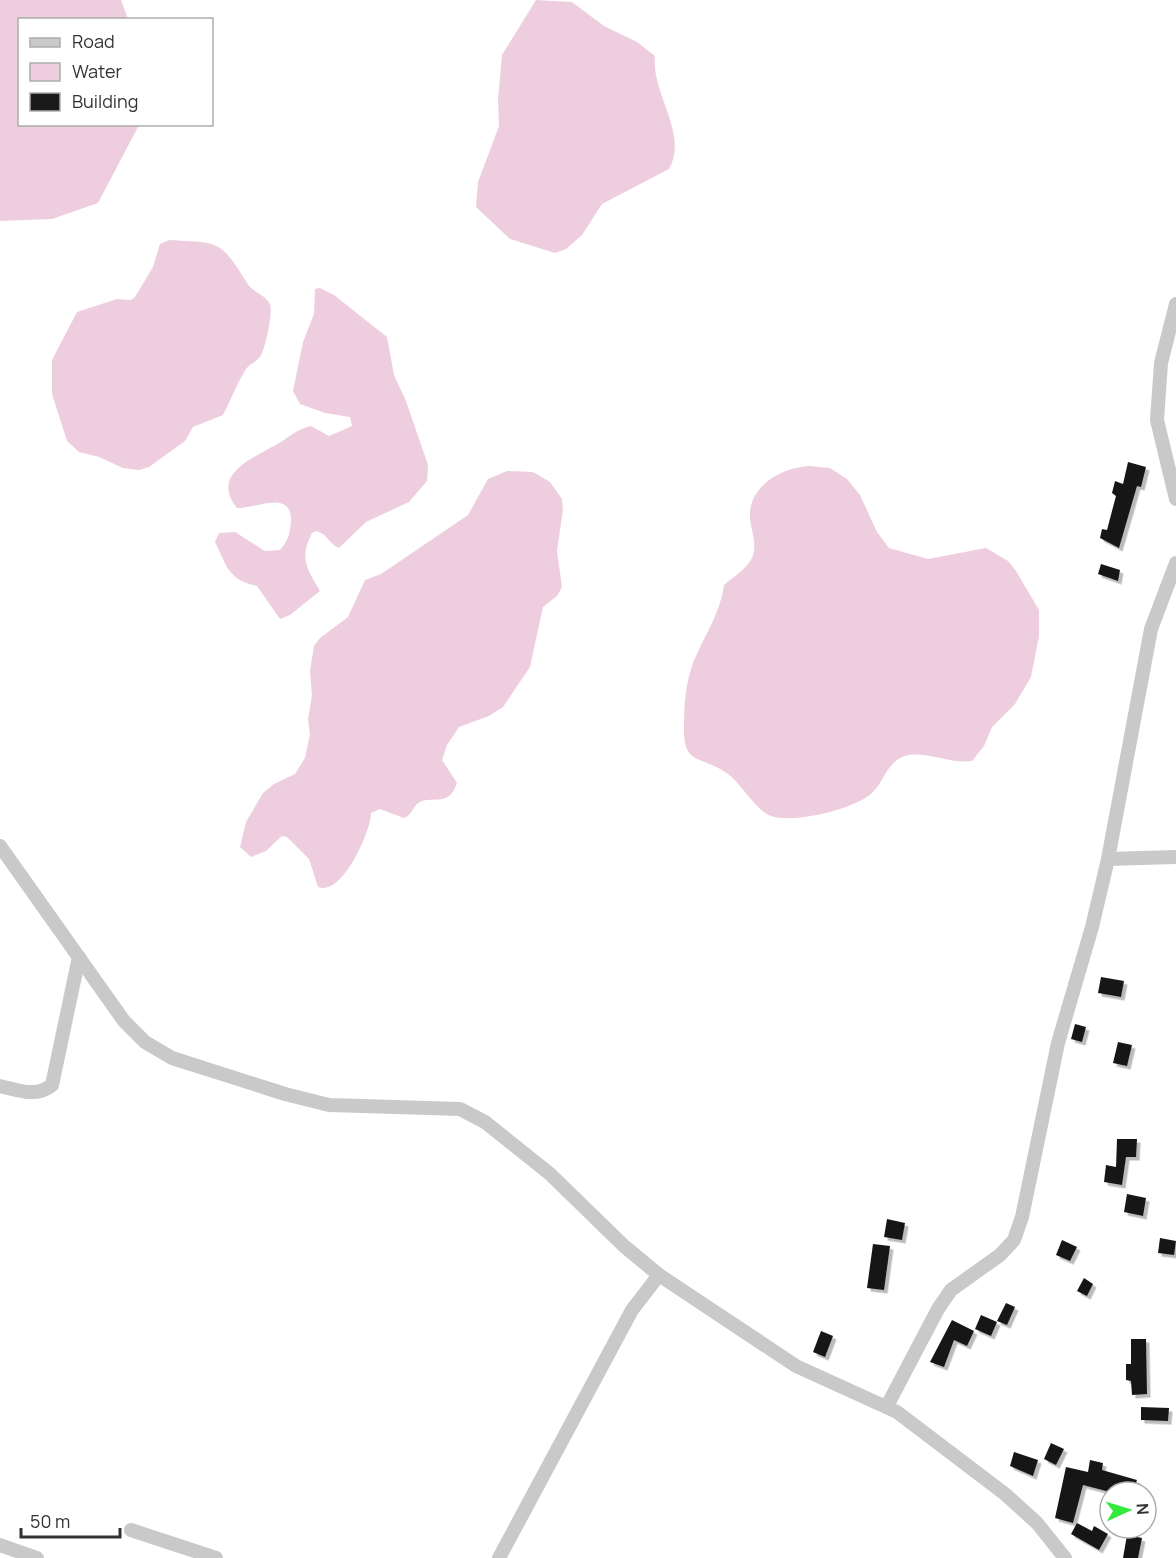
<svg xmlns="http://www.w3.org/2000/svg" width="1176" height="1558" font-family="Manrope,sans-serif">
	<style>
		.water { fill: #eecede }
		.building { fill: #191919; filter: url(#shadow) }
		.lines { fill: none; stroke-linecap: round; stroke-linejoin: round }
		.minor { stroke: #c9c9c9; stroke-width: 14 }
	</style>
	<defs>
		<filter id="shadow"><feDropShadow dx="3.5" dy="3.5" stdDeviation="0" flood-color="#0004"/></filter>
	</defs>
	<rect width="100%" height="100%" fill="#fff"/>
	<g class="water">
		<polygon points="0,0 121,0 128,19 20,20 20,124 139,125 98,203 52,219 0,221"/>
		<path d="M536 0 572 2 604 26 637 42 655 56C651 93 689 134 669 169L602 204 582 235 566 249 555 253 510 239 476 207 478 182 499 126 498 100 502 55Z"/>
		<path d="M169 240C219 243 220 239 247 283 252 292 265 294 270 304 273 311 266 345 262 353 259 361 251 363 246 369 237 383 231 400 223 415L193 427 185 441 149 467 139 470 123 468 99 457 79 452 67 441 52 394V360L77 312 117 299 131 300 135 297 153 267 160 244Z"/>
		<path d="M320 288 334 295 387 337 394 375 406 401 428 465 427 481 409 502 366 522 339 548C329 544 328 534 316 531L312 533C299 558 307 569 320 591L290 615 280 619 257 586C228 580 227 566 215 542L219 533 235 532 265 551 280 550C288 541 291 532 291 519 290 489 256 509 237 508 209 473 256 457 279 443 291 436 297 429 311 426L329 436 352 426 350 417 325 413 300 404 293 391 303 342 314 314 315 289Z"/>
		<path d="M810 466 830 468 847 479 860 495 877 532 889 548 928 559 986 548 1008 561 1016 571 1039 610V636L1031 677 1015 704 992 727 984 746 972 761C951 764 929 752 909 755 887 759 885 781 872 793 855 809 793 824 771 816 755 810 740 781 725 772 701 756 683 765 684 728 684 709 685 688 691 669 701 640 720 616 724 585 733 577 749 568 753 555 757 543 751 531 750 518 748 485 783 467 810 466Z"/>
		<path d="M507 471 533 472 550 482 562 499 563 510 557 551 562 587 557 596 543 607 530 667 503 707 489 716 459 727 447 745 442 760 457 783C448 810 431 793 417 804 412 809 412 815 404 818L380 809 371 813C371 831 342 897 318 887L309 859 287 837 282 836 266 851 251 857 240 847 246 822 263 793 274 784 295 774 305 758 310 734 308 719 312 695 310 671 314 646 320 638 348 617 365 580 381 574 468 515 488 479Z"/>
	</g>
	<g class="building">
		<polygon points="1128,462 1146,467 1141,487 1137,486 1119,548 1100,538 1102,529 1107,530 1112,511 1116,496 1112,493 1115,481 1123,484"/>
		<polygon points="1101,564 1120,570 1118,581 1098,574"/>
		<polygon points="1101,977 1124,981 1121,997 1098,993"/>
		<polygon points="1075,1024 1086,1027 1082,1042 1071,1039"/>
		<polygon points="1118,1042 1132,1045 1127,1066 1113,1063"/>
		<polygon points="1117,1139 1137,1139 1136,1157 1126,1157 1122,1185 1104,1182 1106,1165 1116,1167"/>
		<polygon points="1127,1194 1146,1198 1143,1216 1124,1212"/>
		<polygon points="887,1219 905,1223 902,1240 884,1237"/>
		<polygon points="1160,1238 1176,1241 1174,1255 1158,1253"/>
		<polygon points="1062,1240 1077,1247 1070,1261 1056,1255"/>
		<polygon points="873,1244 890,1246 884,1290 867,1288"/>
		<polygon points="1084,1278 1093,1284 1087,1296 1077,1291"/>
		<polygon points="1006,1303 1015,1307 1007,1325 997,1321"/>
		<polygon points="981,1315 997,1322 991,1336 975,1329"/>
		<polygon points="952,1320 974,1331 967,1346 954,1340 944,1367 930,1362"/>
		<polygon points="821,1331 833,1336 825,1357 813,1352"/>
		<polygon points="1131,1339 1146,1339 1147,1394 1132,1395 1131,1381 1126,1380 1126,1364 1131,1364"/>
		<polygon points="1141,1407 1169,1408 1168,1421 1141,1420"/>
		<polygon points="1051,1443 1064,1449 1056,1465 1044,1459"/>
		<polygon points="1014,1452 1038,1460 1033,1476 1010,1466"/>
		<polygon points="1090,1460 1103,1463 1102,1470 1137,1480 1133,1492 1110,1492 1083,1485 1073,1523 1055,1518 1066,1467 1088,1472"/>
		<polygon points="1077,1523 1092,1531 1094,1526 1108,1534 1099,1550 1071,1534"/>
		<polygon points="1127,1535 1142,1538 1138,1558 1123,1558"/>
	</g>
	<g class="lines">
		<g class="minor">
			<polyline points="1176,304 1161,363 1157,420 1176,499"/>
			<polyline points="0,846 124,1021 145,1042 172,1058 285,1094 329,1105 460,1109 485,1122 550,1174 624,1246 659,1275 796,1366 897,1412 1005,1494 1037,1523 1065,1558"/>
			<polyline points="1108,859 1176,857"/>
			<path d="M0 1086C18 1090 36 1098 52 1085L79 957"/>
			<polyline points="887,1406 938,1309 951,1290 1000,1255 1014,1240 1022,1217 1058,1043 1092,927 1108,859 1151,629 1176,563"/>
			<polyline points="131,1530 216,1558"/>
			<polyline points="0,1545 37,1558"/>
			<polyline points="499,1558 632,1310 659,1275"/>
		</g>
	</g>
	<rect x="18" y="18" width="195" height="108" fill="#ffffff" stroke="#adadad" stroke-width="1.5"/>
	<rect x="30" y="38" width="30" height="9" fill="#c9c9c9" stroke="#adadad" stroke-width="1.5"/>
	<text x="72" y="48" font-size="18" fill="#323232">Road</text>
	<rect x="30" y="63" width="30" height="18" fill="#eecede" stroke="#adadad" stroke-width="1.5"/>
	<text x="72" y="78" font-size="18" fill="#323232">Water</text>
	<rect x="30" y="93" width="30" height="18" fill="#191919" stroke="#adadad" stroke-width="1.5"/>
	<text x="72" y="108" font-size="18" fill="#323232">Building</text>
	<g transform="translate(1128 1510) rotate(86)"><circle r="28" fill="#ffffff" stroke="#adadad" stroke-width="1.5"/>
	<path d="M0-4.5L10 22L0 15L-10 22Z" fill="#35e93c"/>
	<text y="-9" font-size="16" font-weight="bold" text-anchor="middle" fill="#323232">N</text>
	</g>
	<path d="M21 1528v9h99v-9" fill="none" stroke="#323232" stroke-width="3"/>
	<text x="30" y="1528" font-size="18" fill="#323232" stroke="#ffffff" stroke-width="4.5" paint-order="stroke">50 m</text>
</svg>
